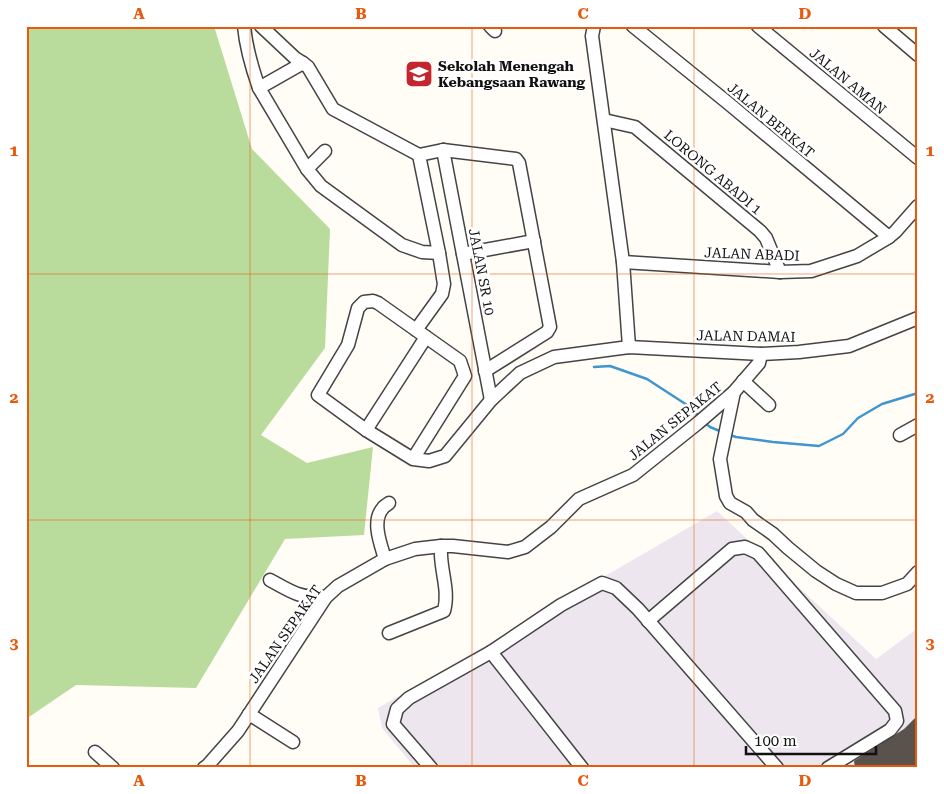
<svg xmlns="http://www.w3.org/2000/svg" width="944" height="794" font-family="'Roboto Serif',serif">
	<style>
		.industrial { fill: #eee6ef }
		.forest { fill: #b9dc9c }
		.lines { fill: none; stroke-linecap: round; stroke-linejoin: round }
		.stream { stroke: #3f96cf; stroke-width: 2.5 }
		.building { fill: #5a524d }
		.minor-casing { stroke: #444; stroke-width: 15 }
		.minor { stroke: #fff; stroke-width: 12 }
		.grid { fill: none; stroke: #e8590c; stroke-width: 1; stroke-opacity: 0.55 }
		.labels { text-anchor: middle; dominant-baseline: central; stroke-width: 5; stroke-linejoin: round; paint-order: stroke }
		.poi-label { font-size: 14px; font-weight: bold; fill: #111; stroke: #fff; text-anchor: start }
		.street-label { font-size: 14px; fill: #111; stroke: #fff }
		.neatline { fill: none; stroke: #e8590c; stroke-width: 2 }
		.grid-label { font-size: 16px; text-anchor: middle; font-weight: bold; fill: #e8590c }
	</style>
	<rect width="100%" height="100%" fill="#fffdf5"/>
	<polygon class="industrial" points="717,511 876,659 918,628 918,768 415,768 382,728 378,708"/>
	<polygon class="forest" points="26,26 214,26 252,149 330,229 325,348 261,435 307,463 373,447 364,535 285,539 196,688 76,685 26,719"/>
	<g class="lines">
		<g class="stream">
			<polyline points="594,367 610,366 647,379 687,405 700,417"/>
			<polyline points="705,423 710,427 722,432"/>
			<polyline points="730,435 736,437 773,442 819,446 843,434 858,418 882,404 918,393"/>
		</g>
	</g>
	<polygon class="building" points="918,715 918,768 855,768 854,761 904,729"/>
	<g class="lines">
		<defs>
			<g id="minor">
				<path d="M244 26C246 48 252 68 259 88"/>
				<polyline points="261,26 295,58 303,63"/>
				<polyline points="490,26 495,31"/>
				<polyline points="594,26 592,36 623,262 629,347"/>
				<polyline points="633,26 728,103 889,237"/>
				<polyline points="758,26 918,158"/>
				<polyline points="884,26 918,55"/>
				<polyline points="604,120 635,127 760,231 766,238 780,272"/>
				<polyline points="443,150 491,400"/>
				<polyline points="419,155 333,109 308,67 303,63 259,88 307,169 321,186 402,245 422,252 439,253"/>
				<polyline points="307,169 325,151"/>
				<polyline points="463,254 534,241"/>
				<polyline points="623,262 780,272 811,271 857,256 889,237 895,232 918,206"/>
				<polyline points="416,330 442,294 444,284 439,253 419,155 443,150 516,159 519,163 550,327 547,332 485,371"/>
				<polyline points="743,381 769,405"/>
				<polyline points="734,392 720,459 726,496 730,503 746,512 753,520 773,534 788,548 816,571 836,584 856,593 882,593 907,584 918,572"/>
				<polyline points="366,430 426,337"/>
				<polyline points="900,435 918,425"/>
				<polyline points="413,459 465,376 460,361 378,303 373,301 364,302 358,308 348,345 318,395 366,430 413,459 429,461 445,456 491,400 520,373 554,357 629,347 761,354 799,352 849,346 918,318"/>
				<path d="M385 559C381 545 371 521 383 508 384 506 387 505 389 503"/>
				<path d="M270 580C293 593 300 598 326 597"/>
				<polyline points="648,621 732,549 745,547 758,553 895,711 897,721 890,730 828,768"/>
				<path d="M389 633 444 611C450 589 439 568 441 546"/>
				<polyline points="491,652 582,768"/>
				<polyline points="249,714 293,742"/>
				<polyline points="95,752 113,768"/>
				<polyline points="204,768 208,765 238,731 326,597 338,586 385,559 415,549 441,546 453,546 508,552 525,547 551,527 579,499 633,475 698,423 734,392 759,363 761,354"/>
				<polyline points="431,768 393,724 397,709 409,698 491,652 561,605 602,583 616,588 638,609 777,768"/>
			</g>
		</defs>
		<use href="#minor" class="minor-casing"/>
		<use href="#minor" class="minor"/>
	</g>
	<path class="grid" d="M250 26V768M472 26V768M694 26V768M26 274H918M26 520H918"/>
	<defs>
		<symbol id="school-square" viewBox="-11 -11 22 22"><rect x="-9" y="-9" width="18" height="18" rx="4" fill="#c4262e" stroke="#fff"/><path d="M0-5L7-2L0 1L-7-2ZM-4 1L0 2.5L4 1V4Q0 6-4 4Z" fill="#fff"/></symbol>
	</defs>
	<g fill-rule="evenodd">
		<use href="#school-square" x="403" y="58" width="32" height="32"/>
	</g>
	<g class="labels">
		<g class="poi-label">
			<text x="438" y="66">Sekolah Menengah<tspan x="438" dy="16">Kebangsaan Rawang</tspan></text>
		</g>
		<g class="street-label">
			<text transform="translate(848 81) rotate(40)">JALAN AMAN</text>
			<text transform="translate(771 120) rotate(40)">JALAN BERKAT</text>
			<text transform="translate(713 172) rotate(40)">LORONG ABADI 1</text>
			<text transform="translate(752 254) rotate(2)">JALAN ABADI</text>
			<text transform="translate(482 272) rotate(79)">JALAN SR 10</text>
			<text transform="translate(746 336) rotate(1)">JALAN DAMAI</text>
			<text transform="translate(675 421) rotate(-39)">JALAN SEPAKAT</text>
			<text transform="translate(285 634) rotate(-55)">JALAN SEPAKAT</text>
		</g>
	</g>
	<rect width="944" height="794" fill="none" stroke="#ffffff" stroke-width="55"/>
	<path d="M746 746v8h130v-8" fill="none" stroke="#111111" stroke-width="2.5"/>
	<text x="754" y="746" font-size="15" fill="#111111" stroke="#ffffff" stroke-width="4" paint-order="stroke">100 m</text>
	<rect x="28" y="28" width="888" height="738" class="neatline"/>
	<g class="grid-label">
		<text x="139" y="19">A</text>
		<text x="361" y="19">B</text>
		<text x="583" y="19">C</text>
		<text x="805" y="19">D</text>
		<text x="14" y="156">1</text>
		<text x="930" y="156">1</text>
		<text x="14" y="403">2</text>
		<text x="930" y="403">2</text>
		<text x="14" y="649">3</text>
		<text x="930" y="649">3</text>
		<text x="139" y="786">A</text>
		<text x="361" y="786">B</text>
		<text x="583" y="786">C</text>
		<text x="805" y="786">D</text>
	</g>
</svg>
